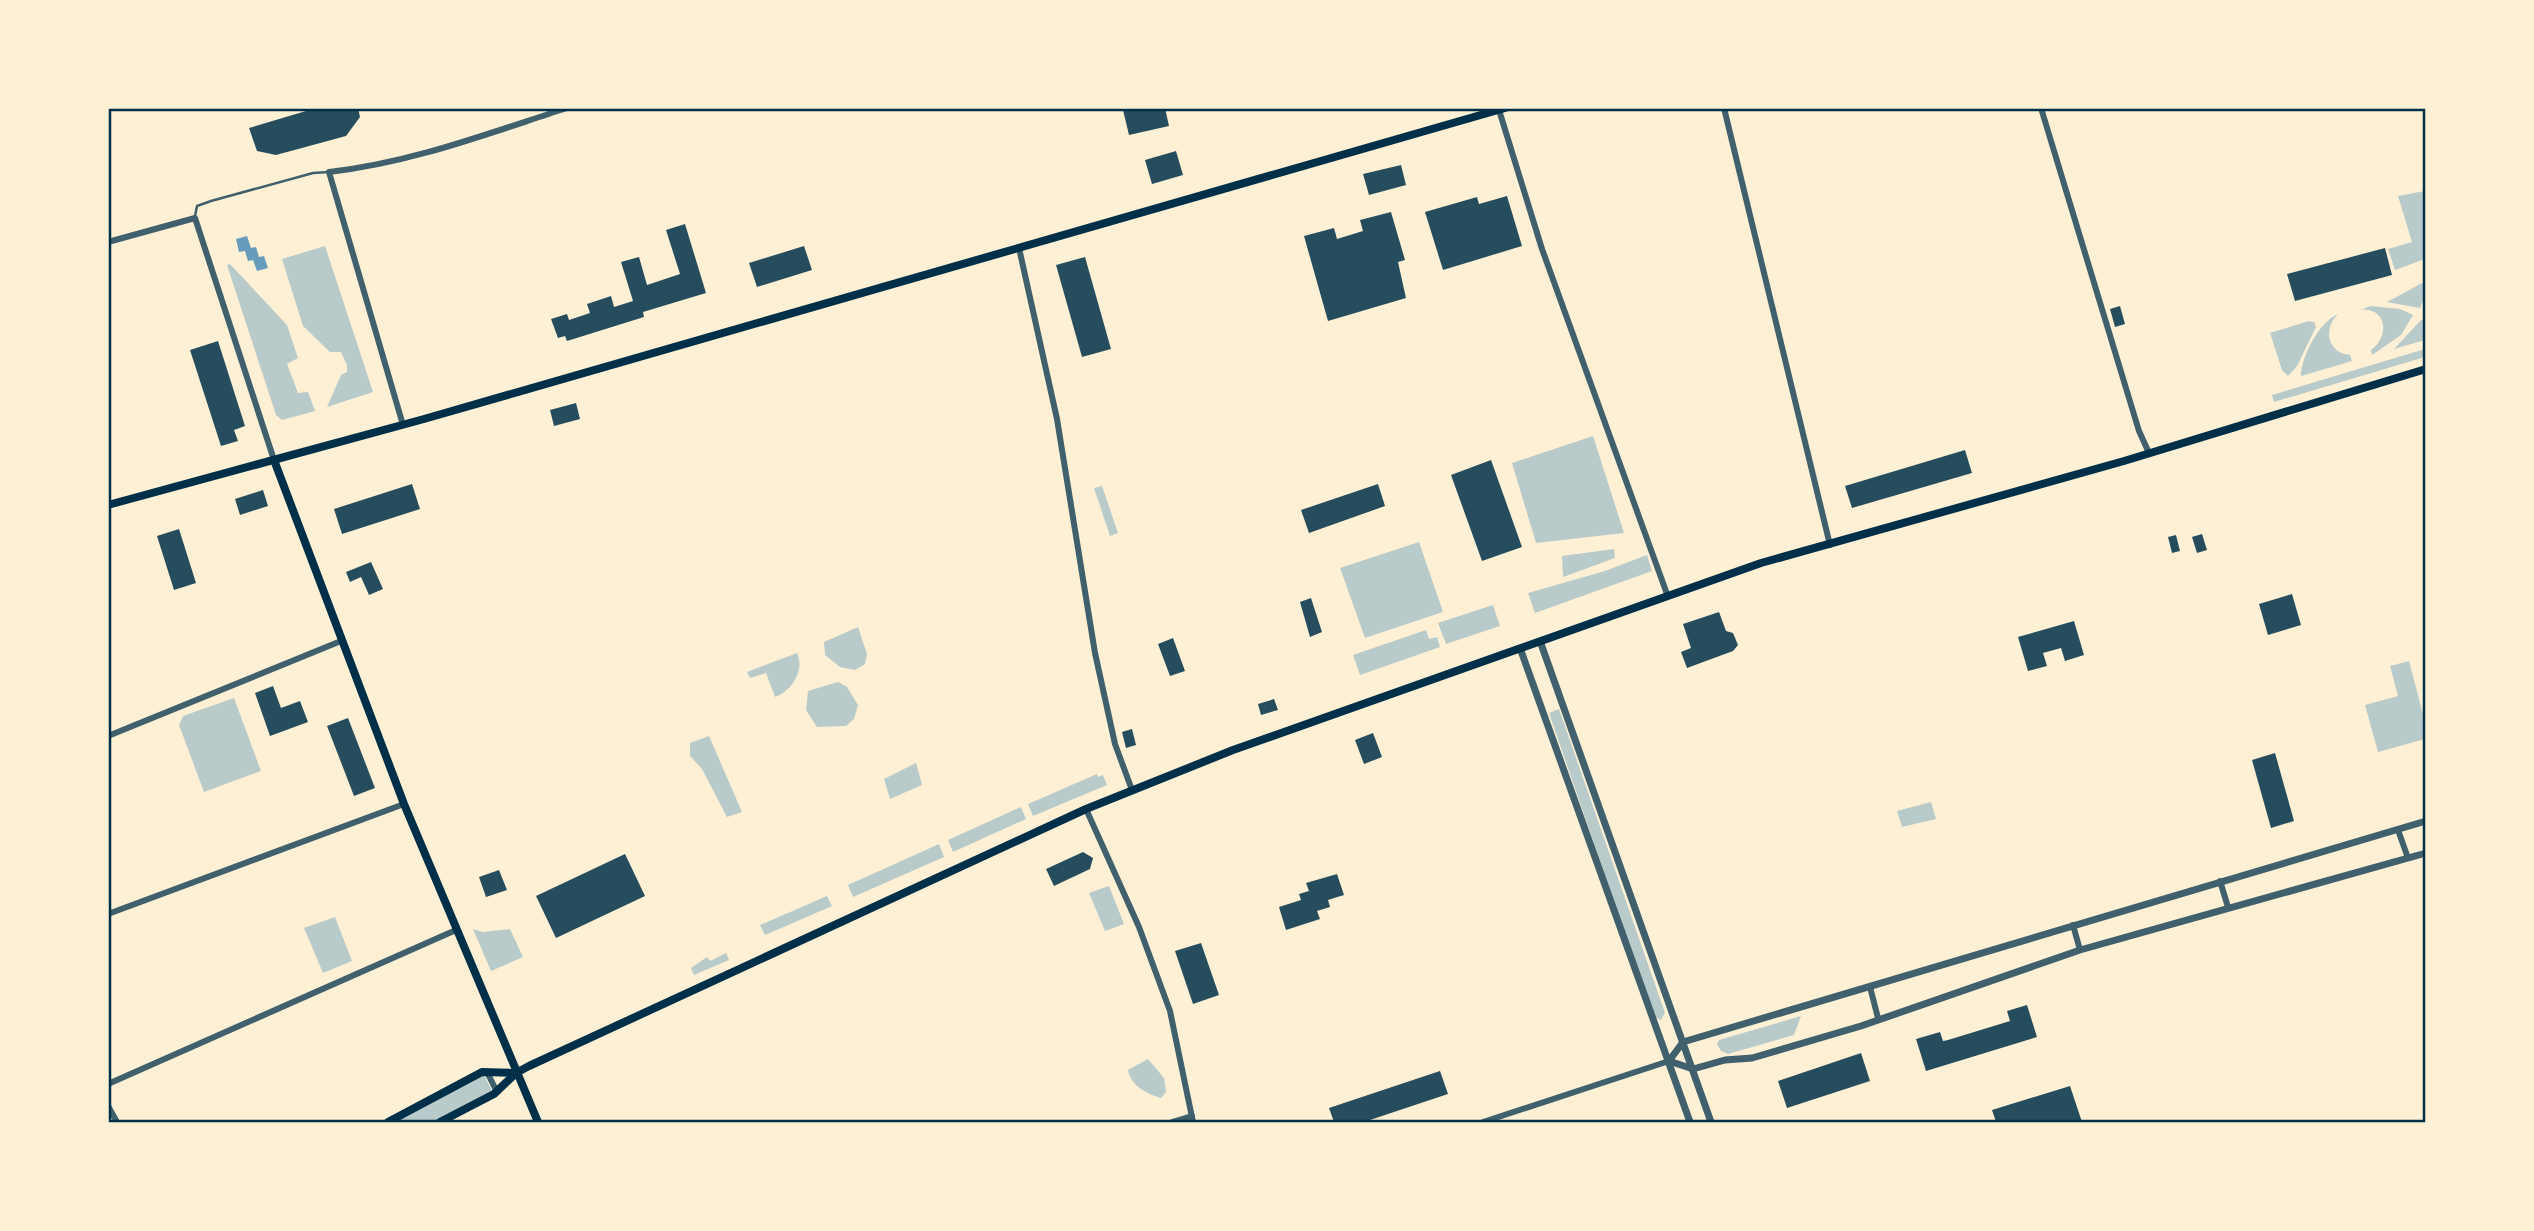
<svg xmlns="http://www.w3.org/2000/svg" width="2534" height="1231" font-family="'Fira Sans Condensed',sans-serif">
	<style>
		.green { fill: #b9caca }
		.water { fill: #669bbc }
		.building { fill: #264d5e }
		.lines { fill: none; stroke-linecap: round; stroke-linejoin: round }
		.service { stroke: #3f606c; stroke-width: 2.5 }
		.minor { stroke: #3f606c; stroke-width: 6 }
		.tertiary { stroke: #3f606c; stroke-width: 7 }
		.secondary { stroke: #003049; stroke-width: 8 }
		.neatline { fill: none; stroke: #003049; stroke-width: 2.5 }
	</style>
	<rect width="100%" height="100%" fill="#fdf0d5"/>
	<g class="green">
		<polygon points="2425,191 2425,259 2395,270 2388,249 2412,242 2398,196"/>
		<polygon points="325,246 373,392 327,407 341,375 347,372 347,365 341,352 330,352 303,326 282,259"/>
		<polygon points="230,264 287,325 298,358 287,364 298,393 308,392 315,411 282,420 276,415 227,265"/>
		<polygon points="2424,282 2425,295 2420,308 2387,302"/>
		<path d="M2370 306 2400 309 2413 315 2401 335 2372 355 2371 350C2390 337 2387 307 2361 310Z"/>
		<path d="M2338 314C2323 328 2327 353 2350 355L2352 361 2301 376C2301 357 2319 322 2338 314Z"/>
		<polygon points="2425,319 2425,340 2394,349 2421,320"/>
		<polygon points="2309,321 2314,322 2316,327 2297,366 2288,376 2282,370 2270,333"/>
		<polygon points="2425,349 2425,357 2274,402 2272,395"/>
		<polygon points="1593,436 1624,533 1536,543 1512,463"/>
		<polygon points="1102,486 1118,533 1110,536 1094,488"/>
		<polygon points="1419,542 1443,612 1365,638 1340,568"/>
		<polygon points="1614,549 1615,558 1563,577 1562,556"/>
		<polygon points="1647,555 1652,571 1535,613 1528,593 1605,571"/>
		<polygon points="1493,605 1500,626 1446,644 1438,623"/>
		<polygon points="858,627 867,654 865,664 855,670 840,667 825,655 824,642"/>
		<polygon points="1426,630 1429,639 1437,637 1440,647 1360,675 1353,655"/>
		<path d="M797 653C805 670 792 691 775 697L766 673 750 678 747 672Z"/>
		<polygon points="2409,661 2425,722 2425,739 2378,752 2365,705 2398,696 2390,666"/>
		<polygon points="838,682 847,687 858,705 854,719 846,726 817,727 806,710 808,691"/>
		<polygon points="234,698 261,771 204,792 179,725 183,716"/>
		<polygon points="1559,709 1665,1013 1661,1020 1654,1017 1549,713"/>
		<polygon points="709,736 742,812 727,817 702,769 690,756 690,743"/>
		<polygon points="916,763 922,785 890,799 884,779"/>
		<polygon points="1097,774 1098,777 1103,775 1107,785 1033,816 1028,804"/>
		<polygon points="1931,802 1936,819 1902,827 1897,811"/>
		<polygon points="1021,807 1026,819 953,852 948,840"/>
		<polygon points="939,844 944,857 853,897 848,885"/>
		<polygon points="1109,886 1124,924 1105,931 1089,893"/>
		<polygon points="827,896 832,906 765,935 760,925"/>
		<polygon points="335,917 352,961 323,973 304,928"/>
		<polygon points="473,929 483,932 510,929 523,957 491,971"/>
		<polygon points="726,953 729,960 694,975 691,968 707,957 710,961"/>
		<polygon points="1801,1016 1794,1035 1728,1054 1721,1051 1717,1044 1719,1040"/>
		<path d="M1148 1059 1164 1078 1166 1092 1161 1098C1147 1094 1131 1086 1128 1070Z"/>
		<polygon points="484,1075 492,1091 433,1122 395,1122"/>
	</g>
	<polygon class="water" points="247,236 251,248 256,247 259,257 264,256 268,268 257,271 253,260 248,261 245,251 239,252 236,239"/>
	<g class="building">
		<polygon points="316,108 358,108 360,117 346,136 276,155 257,151 249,128"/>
		<polygon points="1165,108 1169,126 1129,135 1123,110"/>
		<polygon points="1176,151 1183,175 1152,184 1145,160"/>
		<polygon points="1401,165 1406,185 1369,195 1363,174"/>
		<polygon points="1507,196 1522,246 1443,270 1425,212 1477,197 1479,204"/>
		<polygon points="1391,212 1405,260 1398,262 1406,298 1328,321 1304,236 1334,228 1337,239 1363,231 1360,220"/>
		<polygon points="685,224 706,293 643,312 644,317 567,341 565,336 558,338 551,319 567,314 569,320 590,313 587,304 611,296 614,307 633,301 621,262 639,257 647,285 680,274 666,230"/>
		<polygon points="804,246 812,270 757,287 749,263"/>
		<polygon points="2385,248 2392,275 2295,301 2287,274"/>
		<polygon points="1085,257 1111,349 1082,357 1056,265"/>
		<polygon points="2120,306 2125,324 2115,327 2110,309"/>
		<polygon points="218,341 245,426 234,430 238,441 221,446 190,350"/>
		<polygon points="576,403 580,419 554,426 550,410"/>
		<polygon points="1965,450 1972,473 1852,508 1845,486"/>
		<polygon points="1491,460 1522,547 1482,561 1451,475"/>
		<polygon points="412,484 420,509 342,534 334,509"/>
		<polygon points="1378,484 1385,506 1309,533 1301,510"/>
		<polygon points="263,490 268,506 240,515 235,499"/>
		<polygon points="179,529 196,583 174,590 157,536"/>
		<polygon points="2202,534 2207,550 2197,553 2192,537"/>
		<polygon points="2176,535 2180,551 2172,553 2168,537"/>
		<polygon points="371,562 383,589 369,595 361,577 350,582 346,572"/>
		<polygon points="2292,594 2301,625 2268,635 2259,604"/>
		<polygon points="1311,598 1322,632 1310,637 1300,602"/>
		<polygon points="1719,612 1726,631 1733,633 1738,645 1733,651 1687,668 1681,652 1691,648 1683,624"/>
		<polygon points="2074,621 2084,655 2065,661 2061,648 2043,653 2047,666 2028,671 2018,637"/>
		<polygon points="1173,638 1185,671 1170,676 1158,644"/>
		<polygon points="273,686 281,708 300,701 308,722 270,736 255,693"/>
		<polygon points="1274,699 1278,710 1261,715 1258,704"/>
		<polygon points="348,718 375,788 354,796 327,726"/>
		<polygon points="1132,729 1136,745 1126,748 1122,732"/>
		<polygon points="1373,733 1382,757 1364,764 1355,740"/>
		<polygon points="2275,753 2294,821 2271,828 2252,760"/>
		<polygon points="1083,852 1093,858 1090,869 1054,886 1046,869"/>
		<polygon points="625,854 645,896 556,938 536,896"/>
		<polygon points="499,870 507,890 486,897 479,877"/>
		<polygon points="1337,874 1344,895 1328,900 1330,907 1317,911 1320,919 1286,930 1279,907 1301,900 1299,894 1309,891 1306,883"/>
		<polygon points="1201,943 1219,995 1193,1004 1175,951"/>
		<polygon points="2027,1005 2037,1037 1926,1071 1916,1039 1940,1032 1943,1041 1948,1040 2010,1021 2007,1011"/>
		<polygon points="1861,1053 1870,1081 1787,1108 1778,1081"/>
		<polygon points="1440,1071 1448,1094 1364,1122 1334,1122 1329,1108"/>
		<polygon points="2070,1086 2082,1122 1996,1122 1992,1110"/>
	</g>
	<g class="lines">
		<polyline class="service" points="195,216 197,206 211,201 313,173 329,172"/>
		<g class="minor">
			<polyline points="1724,108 1830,545"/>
			<polyline points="2041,108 2139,431 2149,453"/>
			<polyline points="1499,110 1542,249 1667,594"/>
			<polyline points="108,242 195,218 274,460"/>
			<polyline points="1019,248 1057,419 1095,653 1115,744 1132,790"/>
			<path d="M403 425 329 172C411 163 489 133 567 108"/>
			<polyline points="108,736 341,641"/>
			<polyline points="1086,809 1139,927 1170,1011 1193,1122"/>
			<polyline points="2398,830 2408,858"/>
			<polyline points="2220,881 2228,907"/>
			<polyline points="108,914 404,804"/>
			<polyline points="2073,925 2080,950"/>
			<polyline points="1870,987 1878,1018"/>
			<polyline points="487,1072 497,1092"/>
			<polyline points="108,1084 456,930"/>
			<polyline points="108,1106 117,1122"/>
			<polyline points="1172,1122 1192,1116"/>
			<polyline points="1483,1122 1669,1061"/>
		</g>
		<g class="tertiary">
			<polyline points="1540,641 1711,1122"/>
			<polyline points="1520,648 1690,1122"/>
			<polyline points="1669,1061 1683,1042 2426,821"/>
			<polyline points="1669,1061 1693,1069 1725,1060 1752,1058 1861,1026 2080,950 2426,853"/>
		</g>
		<g class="secondary">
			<polyline points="274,460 404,804 538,1122"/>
			<polyline points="108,505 424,419 1505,108"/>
			<polyline points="388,1122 482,1072 516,1073"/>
			<polyline points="440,1122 494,1094 516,1073 529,1066 1086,809 1233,750 1761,563 2124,461 2426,369"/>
		</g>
	</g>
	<rect width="2534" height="1231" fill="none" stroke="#fdf0d5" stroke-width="220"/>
	<rect x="110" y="110" width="2314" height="1011" class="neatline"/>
</svg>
